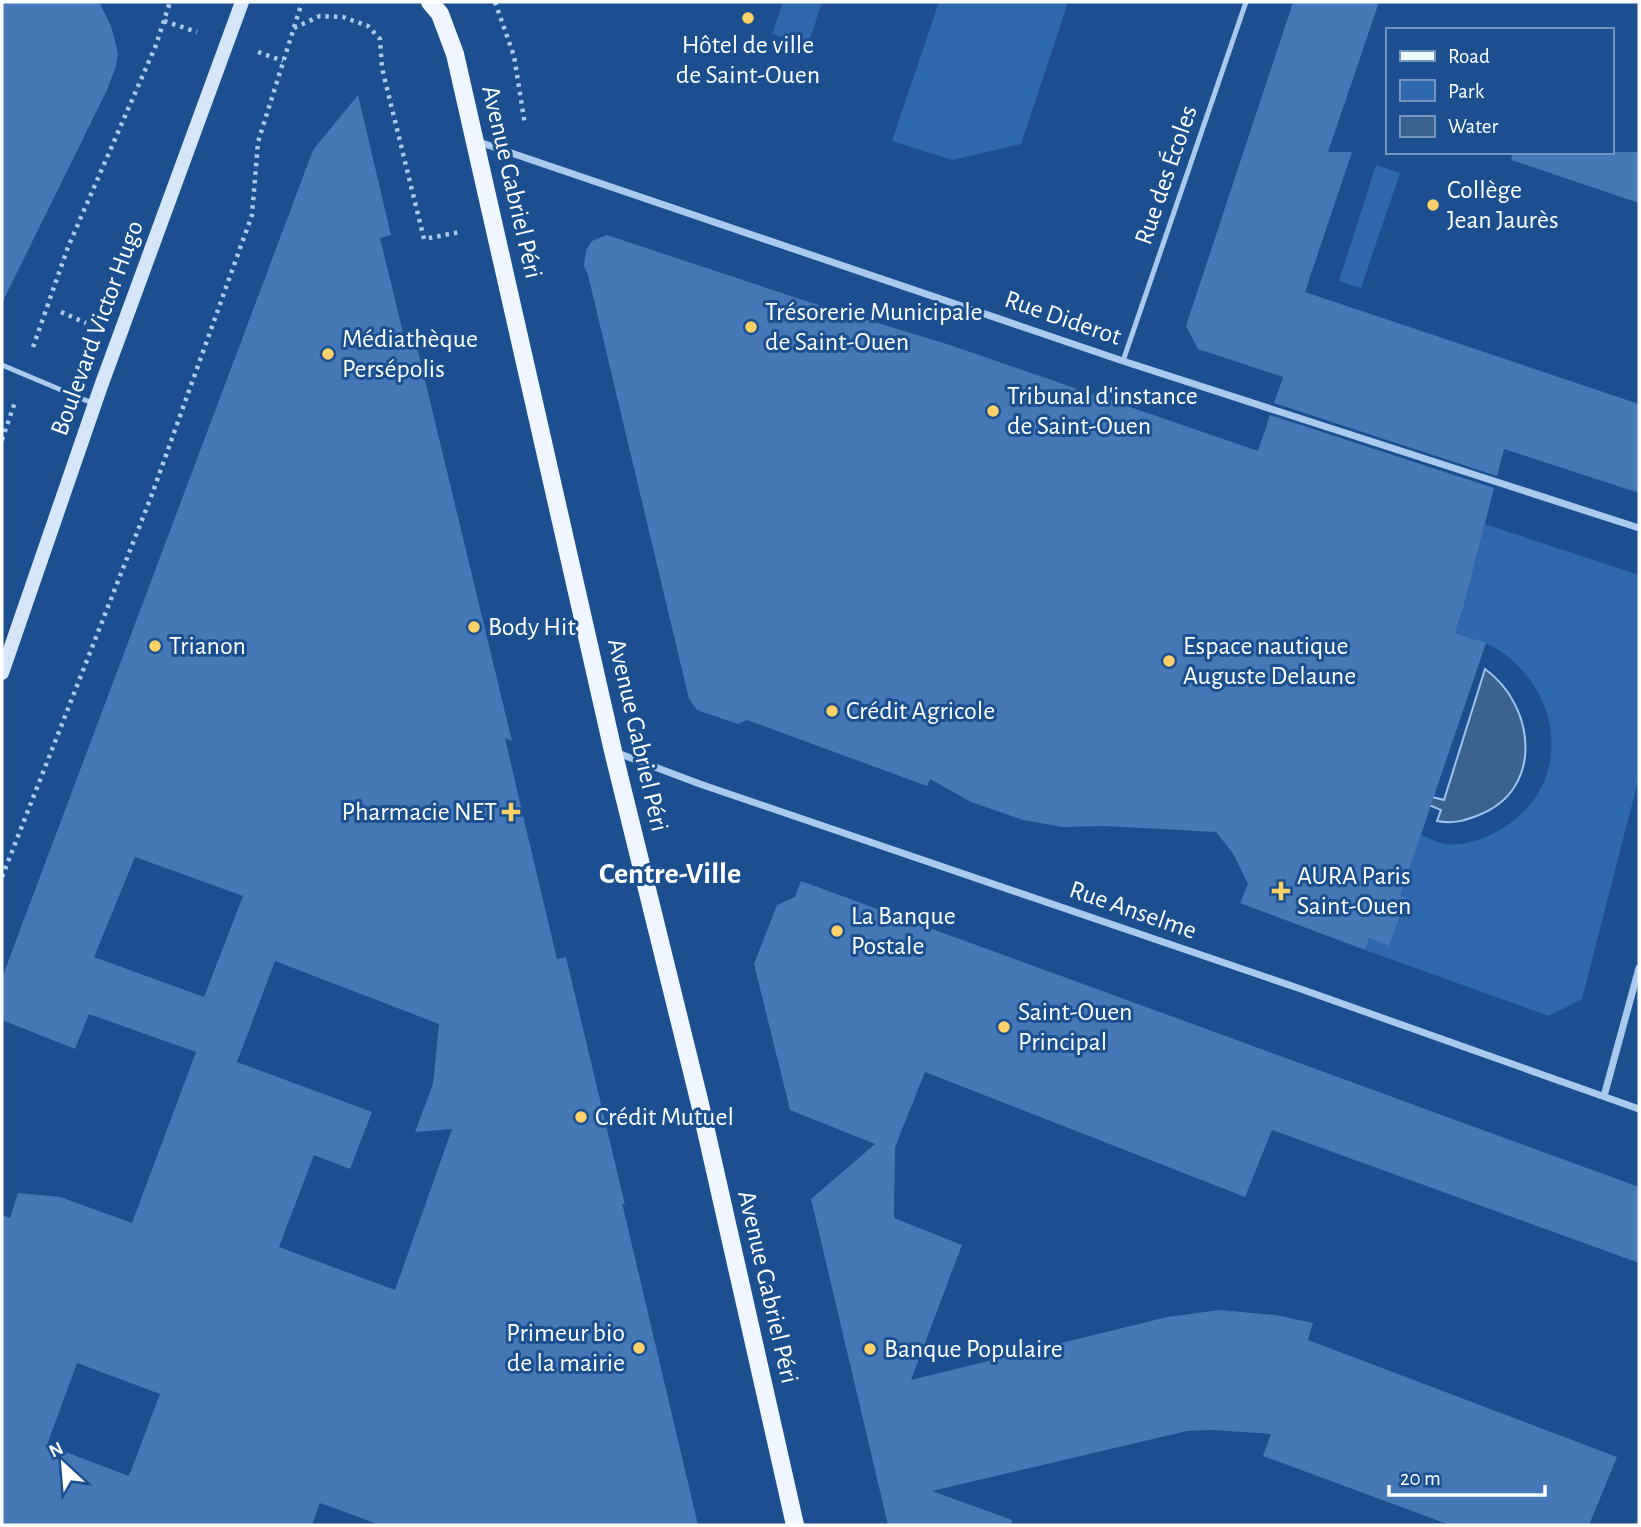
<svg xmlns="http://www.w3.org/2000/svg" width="1641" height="1527" font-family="'Alegreya Sans',sans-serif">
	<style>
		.green { fill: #2e69ad }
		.water { fill: #3c6290; stroke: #9cc4f0; stroke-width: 2 }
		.building { fill: #4478b7; fill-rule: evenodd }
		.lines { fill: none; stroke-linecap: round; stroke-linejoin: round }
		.path { stroke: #a9c9ee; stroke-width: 4.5; stroke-dasharray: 3.5 5; stroke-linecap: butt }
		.lane { stroke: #a9c9ee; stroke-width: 5 }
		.street { stroke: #a9c9ee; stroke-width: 7 }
		.secondary { stroke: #d6e6fa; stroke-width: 14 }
		.primary { stroke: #f0f6ff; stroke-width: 18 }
		.poi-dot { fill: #ffd166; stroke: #1b4f8f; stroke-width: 2.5 }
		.labels { text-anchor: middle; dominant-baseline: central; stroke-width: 6; stroke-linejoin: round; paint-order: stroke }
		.poi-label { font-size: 26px; fill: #fff; stroke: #1b4f8f; text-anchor: start }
		.street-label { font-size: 26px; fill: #fff; stroke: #1b4f8f }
		.quarter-label { font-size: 30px; font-weight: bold; fill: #fff; stroke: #1b4f8f }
	</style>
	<rect width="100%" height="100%" fill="#1b4f8f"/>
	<g class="green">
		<polygon points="783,2 822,2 808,45 772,34"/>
		<polygon points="939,2 1068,2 1021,144 952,160 892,141"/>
		<polygon points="1376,165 1400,173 1361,288 1339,281"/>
		<path d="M1485 524 1639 575V777L1582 999 1549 1016 1365 950 1369 938 1389 946 1407 899 1387 891 1420 834C1428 838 1436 842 1445 844 1460 846 1478 841 1492 834 1571 796 1569 698 1500 651 1486 642 1470 638 1455 633L1465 602Z"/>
	</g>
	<path class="water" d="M1485 669C1535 705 1545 789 1479 815 1464 821 1453 824 1437 821L1441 810 1429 805 1432 797 1444 800Z"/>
	<g class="building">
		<polygon points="2,2 99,2 111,26 118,53 116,66 107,90 2,303"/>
		<polygon points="1293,2 1379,2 1328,152 1352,152 1305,292 1639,404 1639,493 1504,449 1497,476 1274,403 1283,377 1198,349 1186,326"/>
		<path d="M358 95 391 235 380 238 407 349 417 347 512 741 505 738 525 824 557 959 566 957 625 1205 622 1203 698 1525H380L320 1503 312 1525H2V1215L10 1218 18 1193 60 1197 132 1223 196 1052 89 1014 75 1049 2 1020V978L313 150ZM135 857 243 896 204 997 94 957ZM275 961 439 1024 433 1084 415 1132 452 1129 395 1290 279 1247 314 1155 350 1169 372 1112 237 1062ZM77 1363 160 1394 129 1476 47 1445Z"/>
		<polygon points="1513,152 1639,152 1639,203 1511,160"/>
		<polygon points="607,235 812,303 950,345 1258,451 1270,415 1494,488 1465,602 1455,633 1486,643 1400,896 1407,898 1389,946 1369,938 1365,950 1240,903 1248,884 1234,855 1216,832 1104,826 1062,827 1023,820 971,802 930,779 927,786 747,720 738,724 697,710 689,699 588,275 584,266 586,250 592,241"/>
		<polygon points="801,881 1639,1187 1639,1263 1272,1130 1245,1197 925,1072 895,1147 894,1218 962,1245 911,1380 1167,1317 1220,1310 1276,1315 1313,1323 1308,1340 1617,1457 1589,1525 1450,1525 1263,1456 1271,1434 1213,1430 1187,1431 932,1491 1012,1520 1011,1525 888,1525 811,1199 875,1144 790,1110 754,964 777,905 795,897"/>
	</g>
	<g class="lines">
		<g class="path">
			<polyline points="495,2 514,56 525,125"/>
			<polyline points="164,21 197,32"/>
			<polyline points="294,28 320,16 343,17 368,26 380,39 382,68 424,239 460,232"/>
			<polyline points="258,52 283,61"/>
			<polyline points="61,312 86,323"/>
			<polyline points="33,347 68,247 156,45 170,2"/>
			<polyline points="2,440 15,402"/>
			<polyline points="2,877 151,497 252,215 258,142 302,2"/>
		</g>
		<g class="lane">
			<polyline points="1123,361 1246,2"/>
			<polyline points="2,365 92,403"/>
		</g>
		<g class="street">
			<polyline points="476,141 1123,361 1639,528"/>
			<polyline points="615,752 700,784 1298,988 1639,1109"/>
			<polyline points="1604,1096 1639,968"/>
		</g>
		<polyline class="secondary" points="2,673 101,386 242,2"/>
		<polyline class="primary" points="430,2 440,14 455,54 613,751 700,1104 795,1525"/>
	</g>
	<g class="poi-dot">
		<circle cx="748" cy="18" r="7"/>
		<circle cx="1433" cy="205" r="7"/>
		<circle cx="751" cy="327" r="7"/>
		<circle cx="328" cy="354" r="7"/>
		<circle cx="993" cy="411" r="7"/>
		<circle cx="474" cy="627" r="7"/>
		<circle cx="155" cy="646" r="7"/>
		<circle cx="1169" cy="661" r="7"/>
		<circle cx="832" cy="711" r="7"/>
		<path d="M507.5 801.5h7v7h7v7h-7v7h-7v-7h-7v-7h7z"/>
		<path d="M1277.5 880.5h7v7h7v7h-7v7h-7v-7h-7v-7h7z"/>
		<circle cx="837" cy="931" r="7"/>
		<circle cx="1004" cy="1027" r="7"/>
		<circle cx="581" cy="1117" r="7"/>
		<circle cx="639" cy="1348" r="7"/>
		<circle cx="870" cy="1349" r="7"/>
	</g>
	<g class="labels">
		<g class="poi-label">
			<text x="748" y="45" text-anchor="middle">Hôtel de ville<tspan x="748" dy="30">de Saint-Ouen</tspan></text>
			<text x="1447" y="190">Collège<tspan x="1447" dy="30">Jean Jaurès</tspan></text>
			<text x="765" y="312">Trésorerie Municipale<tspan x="765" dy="30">de Saint-Ouen</tspan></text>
			<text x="342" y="339">Médiathèque<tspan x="342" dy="30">Persépolis</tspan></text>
			<text x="1007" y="396">Tribunal d'instance<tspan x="1007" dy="30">de Saint-Ouen</tspan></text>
			<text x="488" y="627">Body Hit</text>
			<text x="169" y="646">Trianon</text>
			<text x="1183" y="646">Espace nautique<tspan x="1183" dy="30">Auguste Delaune</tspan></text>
			<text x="846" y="711">Crédit Agricole</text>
			<text x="497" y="812" text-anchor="end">Pharmacie NET</text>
			<text x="1297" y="876">AURA Paris<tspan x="1297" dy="30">Saint-Ouen</tspan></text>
			<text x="851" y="916">La Banque<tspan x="851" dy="30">Postale</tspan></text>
			<text x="1018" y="1012">Saint-Ouen<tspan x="1018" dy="30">Principal</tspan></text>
			<text x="595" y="1117">Crédit Mutuel</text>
			<text x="625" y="1333" text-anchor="end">Primeur bio<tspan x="625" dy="30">de la mairie</tspan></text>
			<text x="884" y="1349">Banque Populaire</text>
		</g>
		<g class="street-label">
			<text transform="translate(1166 175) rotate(-71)">Rue des Écoles</text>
			<text transform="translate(512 182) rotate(77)">Avenue Gabriel Péri</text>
			<text transform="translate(1063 318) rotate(19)">Rue Diderot</text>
			<text transform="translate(97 328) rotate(-70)">Boulevard Victor Hugo</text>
			<text transform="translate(638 735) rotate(77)">Avenue Gabriel Péri</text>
			<text transform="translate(1133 910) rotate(19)">Rue Anselme</text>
			<text transform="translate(768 1287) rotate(77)">Avenue Gabriel Péri</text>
		</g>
		<g class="quarter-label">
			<text x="670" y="874">Centre-Ville</text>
		</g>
	</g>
	<rect width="1641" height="1527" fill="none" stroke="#ffffff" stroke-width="7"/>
	<rect x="1386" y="28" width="228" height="126" fill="#1b4f8f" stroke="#7695bc" stroke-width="2"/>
	<rect x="1400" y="51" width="35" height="10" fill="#f0f6ff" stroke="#7695bc" stroke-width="2"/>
	<text x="1448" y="63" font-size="21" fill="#ffffff">Road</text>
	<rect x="1400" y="80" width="35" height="21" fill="#2e69ad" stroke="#7695bc" stroke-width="2"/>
	<text x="1448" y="98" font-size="21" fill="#ffffff">Park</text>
	<rect x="1400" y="116" width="35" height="21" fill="#3c6290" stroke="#7695bc" stroke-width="2"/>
	<text x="1448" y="133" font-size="21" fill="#ffffff">Water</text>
	<g transform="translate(63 1464) rotate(334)" stroke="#1b4f8f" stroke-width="5" paint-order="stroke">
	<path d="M0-5L12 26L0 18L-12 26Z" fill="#ffffff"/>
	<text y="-10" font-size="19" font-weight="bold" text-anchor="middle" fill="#ffffff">N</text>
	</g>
	<path d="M1389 1485v10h156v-10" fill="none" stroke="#ffffff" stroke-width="3.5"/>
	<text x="1400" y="1485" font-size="21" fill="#ffffff" stroke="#1b4f8f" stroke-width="5" paint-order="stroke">20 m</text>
</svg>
